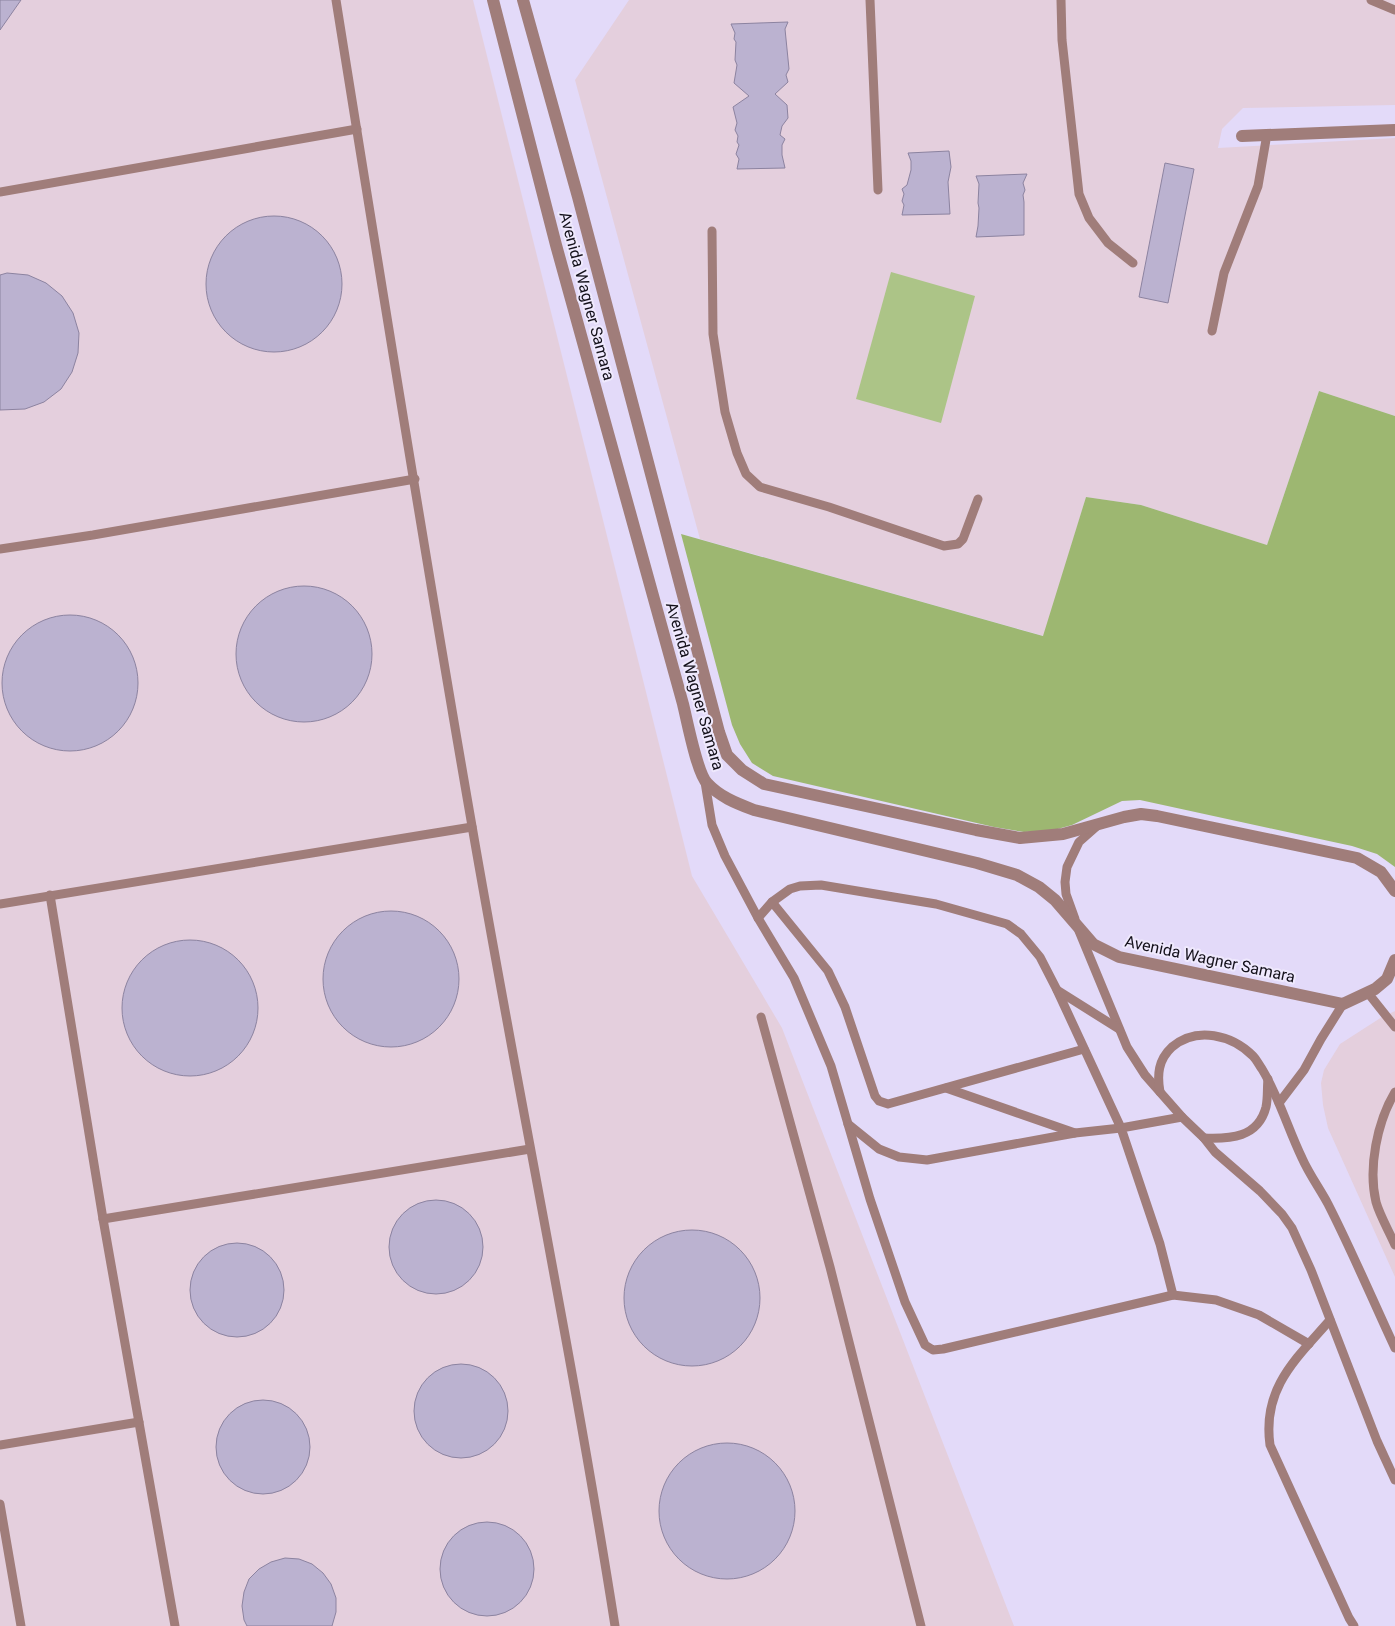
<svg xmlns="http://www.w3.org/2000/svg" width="1395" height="1626" font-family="Roboto,sans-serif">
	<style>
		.industrial { fill: #e4cfdd }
		.green { fill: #acc487 }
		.forest { fill: #9db771 }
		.building { fill: #bbb2d0; stroke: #8c83a0 }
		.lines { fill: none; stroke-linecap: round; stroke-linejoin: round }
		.lane { stroke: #a07d7a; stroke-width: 9 }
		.street { stroke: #a07d7a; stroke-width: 12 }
		.labels { text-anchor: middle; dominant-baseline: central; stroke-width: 4; stroke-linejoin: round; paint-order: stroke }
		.street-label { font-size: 16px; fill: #13101a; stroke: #efe9fd }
	</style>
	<rect width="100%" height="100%" fill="#e3daf9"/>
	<g class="industrial">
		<polygon points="0,0 473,0 692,876 782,1028 1014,1626 0,1626"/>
		<polygon points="629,0 1395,0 1395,105 1243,108 1222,129 1218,148 1395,138 1395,416 1319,391 1267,545 1141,505 1086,497 1044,636 700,539 575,80"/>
		<polygon points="1395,1011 1395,1277 1328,1128 1323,1105 1321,1083 1324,1070 1340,1044 1382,1017"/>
	</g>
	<polygon class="green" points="891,272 975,296 941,423 856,399"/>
	<polygon class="forest" points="1319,391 1395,416 1395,867 1377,854 1352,846 1140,800 1122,801 1072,825 1054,830 1024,832 994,827 773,776 752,763 740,744 732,725 681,534 1043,636 1086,497 1141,505 1267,545"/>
	<g class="building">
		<polygon points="0,0 21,0 0,30"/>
		<polygon points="788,22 785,29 789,69 786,75 788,82 775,94 787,105 788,118 782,126 780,135 785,139 782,145 782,155 785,168 737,169 739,159 736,154 739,145 737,142 738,136 735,130 737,123 733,107 749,96 734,83 737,65 735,60 736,42 734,39 735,33 731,24"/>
		<polygon points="949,151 951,167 948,182 950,214 902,215 904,205 902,201 904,194 902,189 907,185 911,170 911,161 908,153"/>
		<polygon points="1165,163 1194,169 1168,303 1139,297"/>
		<polygon points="1027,174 1023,183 1025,190 1023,195 1024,202 1024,235 976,237 978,226 979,208 978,203 979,184 976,176"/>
		<circle cx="274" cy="284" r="68"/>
		<polygon points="7,273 28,275 46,283 62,296 73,313 79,333 78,353 72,372 61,389 44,402 25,409 0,410 0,275"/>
		<circle cx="304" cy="654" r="68"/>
		<circle cx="70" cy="683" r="68"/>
		<circle cx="391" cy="979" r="68"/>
		<circle cx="190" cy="1008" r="68"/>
		<circle cx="436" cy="1247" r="47"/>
		<circle cx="692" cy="1298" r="68"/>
		<circle cx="237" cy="1290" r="47"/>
		<circle cx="461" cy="1411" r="47"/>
		<circle cx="263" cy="1447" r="47"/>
		<circle cx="727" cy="1511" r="68"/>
		<circle cx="487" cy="1569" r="47"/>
		<polygon points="285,1558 299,1559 312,1564 323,1573 331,1584 336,1598 336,1612 332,1626 247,1626 244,1620 242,1606 244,1592 249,1579 259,1569 271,1562"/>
	</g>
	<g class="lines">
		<g class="lane">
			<path d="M336 0C380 276 424 551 472 826 518 1093 573 1359 615 1626"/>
			<polyline points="870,0 878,190"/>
			<polyline points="1061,0 1062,40 1079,194 1089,218 1108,243 1133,263"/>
			<polyline points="1371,0 1395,10"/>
			<polyline points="0,192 357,129"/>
			<polyline points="712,231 713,334 725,412 737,453 746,474 760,487 829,507 944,546 958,544 963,539 978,499"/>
			<polyline points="1212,331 1224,273 1258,186 1267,134"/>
			<polyline points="0,549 93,535 415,479"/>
			<polyline points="705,782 712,825 725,856 758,918 794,978 831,1066 870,1199 905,1302 925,1345 933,1350 943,1349 1173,1295 1216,1300 1259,1315 1309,1344"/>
			<polyline points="50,895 103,1219 175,1626"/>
			<polyline points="772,902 828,971 845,1007 875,1096 879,1101 888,1104 1084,1049"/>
			<polyline points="0,904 472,827"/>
			<polyline points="758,918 772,902 790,889 800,886 821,885 936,904 1007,924 1021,934 1040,957 1057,990 1121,1128 1075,1133 927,1160 899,1157 879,1149 848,1124"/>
			<polyline points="1075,919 1066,894 1065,882 1067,867 1079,842 1096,827"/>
			<polyline points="1079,931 1127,1047 1145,1075 1182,1117 1204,1138 1215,1152 1260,1191 1282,1214 1292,1228 1311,1270 1377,1441 1395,1480"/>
			<polyline points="1057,990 1119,1029"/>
			<polyline points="1368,993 1395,1027"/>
			<polyline points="761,1017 830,1267 921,1626"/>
			<polyline points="946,1088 1075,1133"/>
			<path d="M1160 1092C1157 1075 1158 1060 1172 1047 1197 1026 1232 1035 1253 1056 1257 1060 1259 1065 1262 1069 1279 1097 1288 1129 1302 1158 1309 1174 1320 1189 1328 1204 1352 1251 1373 1301 1395 1348"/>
			<path d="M1395 1092C1377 1122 1368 1168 1376 1202 1380 1216 1389 1231 1395 1245"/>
			<polyline points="1279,1103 1304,1070 1321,1039 1343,1004"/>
			<path d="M1204 1138C1230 1139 1258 1138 1266 1107 1268 1098 1267 1088 1268 1079"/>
			<polyline points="103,1219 530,1149"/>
			<polyline points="1173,1295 1160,1244 1121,1128 1182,1117"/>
			<path d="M1330 1320C1296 1359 1262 1388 1270 1445L1349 1618 1354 1626"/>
			<polyline points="0,1445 139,1422"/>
			<polyline points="0,1504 21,1626"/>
		</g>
		<g class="street">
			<path d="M493 0 556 245 683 704C687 720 697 773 707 783 720 797 736 803 754 810L977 863 1017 875 1039 887 1055 900 1093 944 1119 957 1343 1004 1375 989 1387 979 1395 960"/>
			<polyline points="523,0 578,197 719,732 727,755 742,770 764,784 976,830 1020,838 1063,834 1124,817 1141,814 1157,816 1357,858 1381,872 1395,891"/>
			<polyline points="1242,136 1395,130"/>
		</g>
	</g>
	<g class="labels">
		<g class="street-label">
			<text transform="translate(587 296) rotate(75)">Avenida Wagner Samara</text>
			<text transform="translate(695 686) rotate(74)">Avenida Wagner Samara</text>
			<text transform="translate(1210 959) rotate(12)">Avenida Wagner Samara</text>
		</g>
	</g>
</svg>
